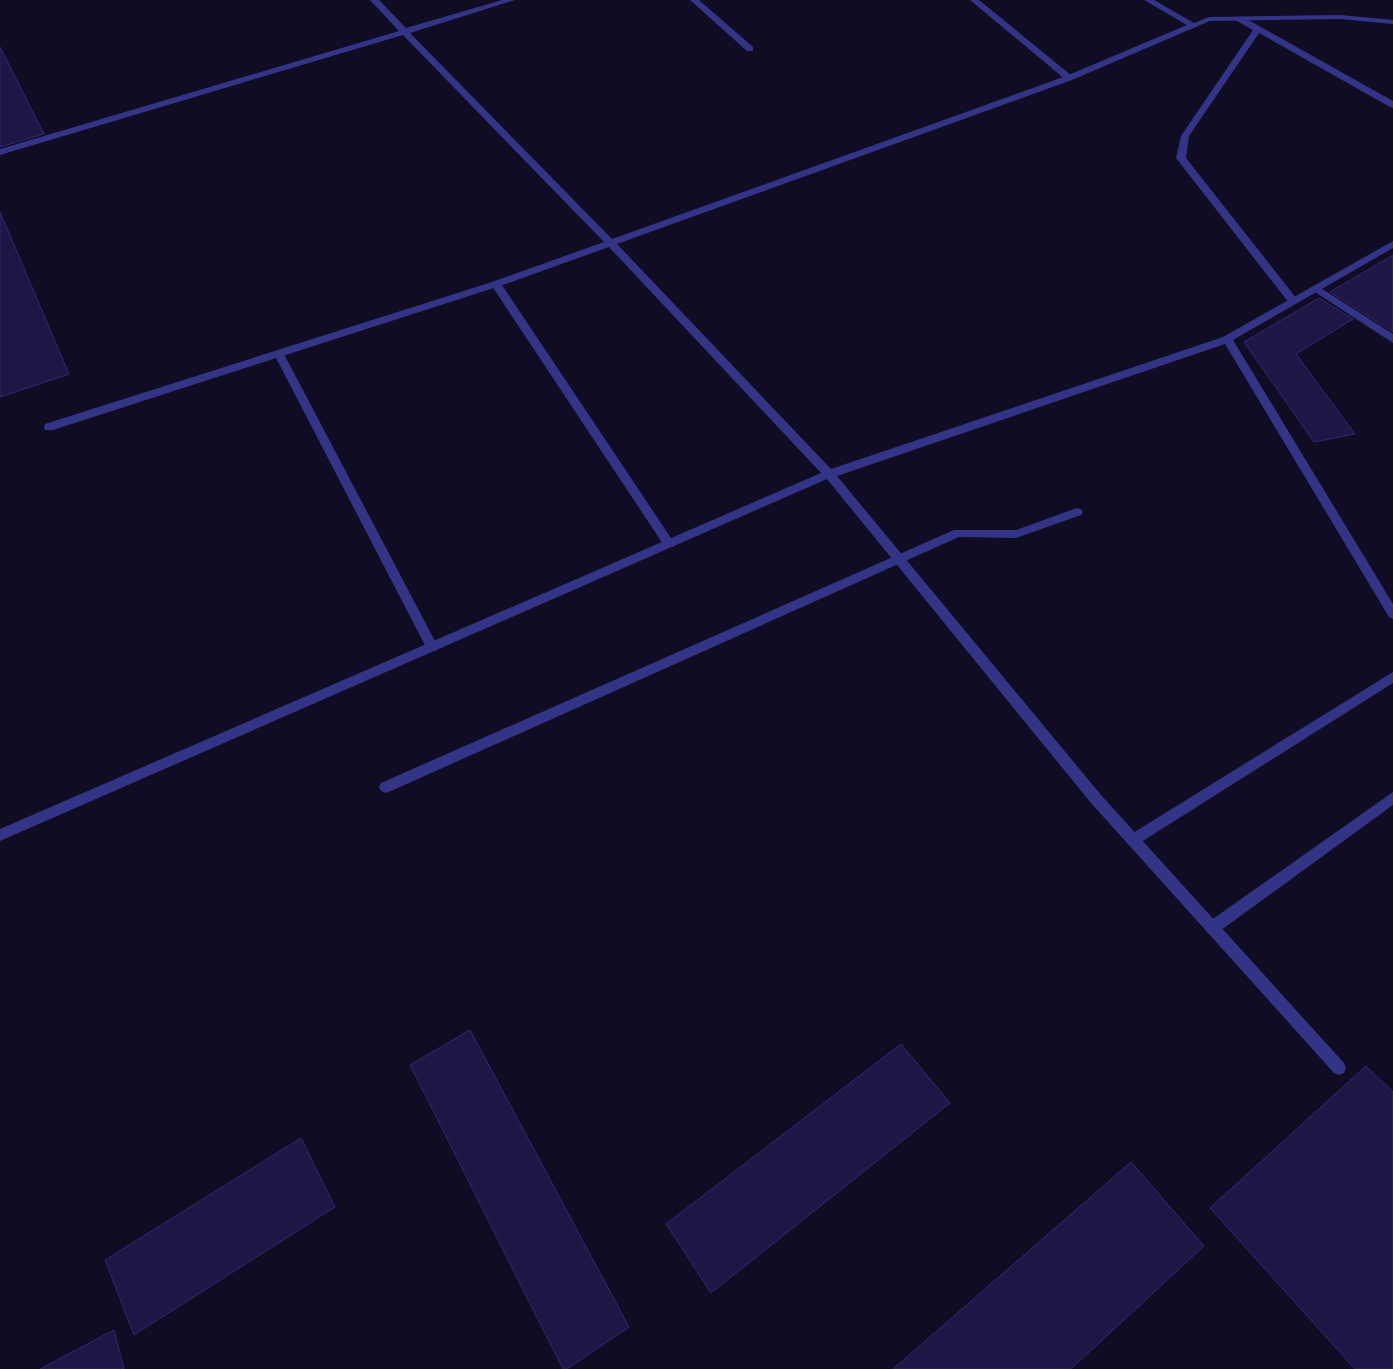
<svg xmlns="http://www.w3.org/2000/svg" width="1393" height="1369" font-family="Jost,sans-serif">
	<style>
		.building { fill: #1e1745; stroke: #332773 }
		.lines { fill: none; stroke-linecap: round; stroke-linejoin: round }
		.lane { fill: #343486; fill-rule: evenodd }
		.street { fill: #343486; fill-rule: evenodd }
	</style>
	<rect width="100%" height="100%" fill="#0f0c23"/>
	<g class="building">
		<polygon points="0,47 44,134 0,147"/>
		<polygon points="0,212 69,374 0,397"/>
		<polygon points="1393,255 1393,332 1330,292"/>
		<polygon points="1319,298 1353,319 1296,354 1355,434 1314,442 1244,342"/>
		<polygon points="470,1030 629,1327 567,1369 563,1369 410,1065"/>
		<polygon points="901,1044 950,1103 711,1293 666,1224"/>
		<polygon points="1366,1066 1393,1092 1393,1369 1355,1369 1210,1208"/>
		<polygon points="301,1138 335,1207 134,1335 105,1260"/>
		<polygon points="1131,1162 1204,1246 1071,1369 893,1369"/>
		<polygon points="114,1330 124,1369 40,1369"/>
	</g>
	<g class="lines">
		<g class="lane">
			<polygon points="690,0 699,0 753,47 753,51 747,51"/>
			<polygon points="970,0 979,0 1072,76 1072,80 1066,80"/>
			<polygon points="1237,17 1243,17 1393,101 1393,108 1390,107 1259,33 1189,136 1186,158 1297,299 1297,303 1289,303 1176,158 1181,136 1253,30 1237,21"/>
			<polygon points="496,281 500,282 673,541 675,544 673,547 665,547 492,286 492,282"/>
			<polygon points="1316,285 1393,334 1393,343 1312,290 1311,288"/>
			<polygon points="279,350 284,354 436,643 438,647 436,651 428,651 274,354"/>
			<polygon points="1077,508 1081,509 1083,512 1081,515 1016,538 959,537 391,791 386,793 381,791 379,787 381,783 954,530 1016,530"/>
			<polygon points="1393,672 1393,683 1138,844 1133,846 1128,844 1126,840 1128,836"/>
			<polygon points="1393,792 1393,805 1217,933 1212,935 1207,933 1205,928 1207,923"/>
		</g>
		<polygon class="street" points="370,0 379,0 406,28 502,0 515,0 410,33 612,239 1066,76 1187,25 1144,0 1154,0 1194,23 1209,17 1340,15 1393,20 1393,24 1340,19 1210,21 1072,80 617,244 831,469 1223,337 1393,241 1393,248 1233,340 1393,604 1393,619 1389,617 1225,344 837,476 1101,795 1344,1063 1346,1068 1344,1073 1339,1075 1334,1073 1091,803 827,479 0,841 0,829 821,473 609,247 500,286 53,430 45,430 44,427 45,424 492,282 604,242 403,35 0,155 0,149 399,31"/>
	</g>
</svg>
